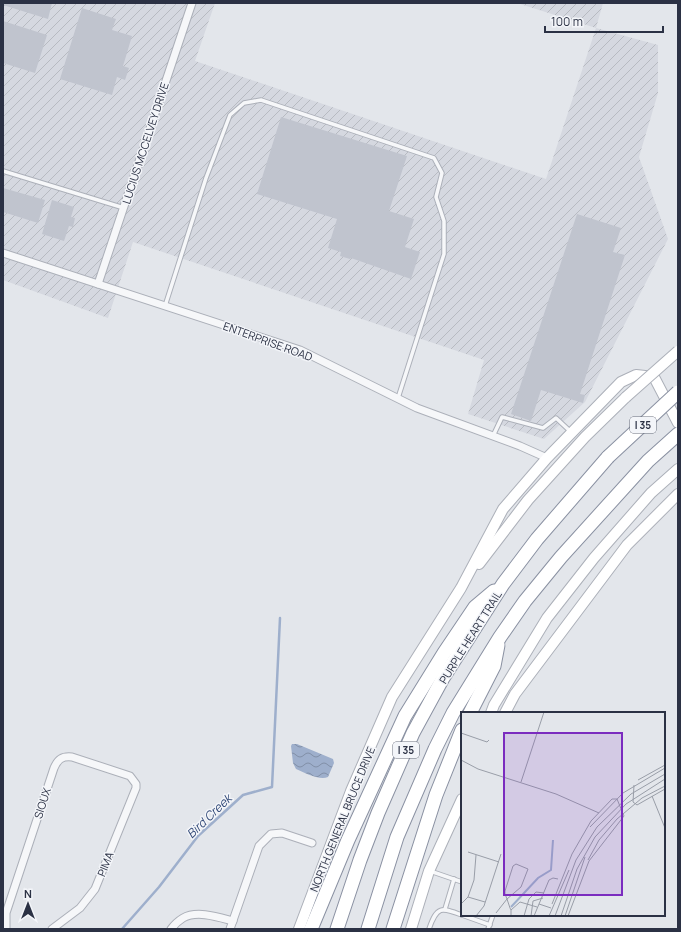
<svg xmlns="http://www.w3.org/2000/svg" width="681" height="932" font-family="Manrope,sans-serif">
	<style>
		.industrial { fill: url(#industrial-furrows) }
		.water { fill: url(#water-waves) }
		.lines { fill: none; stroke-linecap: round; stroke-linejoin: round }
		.stream { stroke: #9eafcc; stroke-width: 2.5 }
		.building { fill: #c0c4ce }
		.lane-casing { stroke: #acb0b9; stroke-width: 5.5 }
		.street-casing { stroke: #acb0b9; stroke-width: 9 }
		.secondary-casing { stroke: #acb0b9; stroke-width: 12 }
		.highway-casing { stroke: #8a91a2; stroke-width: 15 }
		.lane { stroke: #f6f7f9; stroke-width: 3.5 }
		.street { stroke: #f6f7f9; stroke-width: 7 }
		.secondary { stroke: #fff; stroke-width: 10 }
		.highway { stroke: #fff; stroke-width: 13 }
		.secondary-bridge-casing { stroke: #acb0b9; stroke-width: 12; stroke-linecap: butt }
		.highway-bridge-casing { stroke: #8a91a2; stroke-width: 15; stroke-linecap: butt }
		.secondary-bridge { stroke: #fff; stroke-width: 10 }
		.highway-bridge { stroke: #fff; stroke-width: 13 }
		.labels { text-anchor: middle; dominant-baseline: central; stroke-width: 3; stroke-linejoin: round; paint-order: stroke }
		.shield { fill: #f3f5f9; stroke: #676c7a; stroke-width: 1 }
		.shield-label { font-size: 10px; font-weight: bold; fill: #2b3144 }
		.street-label { font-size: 11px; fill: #2b3144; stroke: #f3f5f9 }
		.water-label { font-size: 12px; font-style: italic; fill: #344b79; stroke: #f3f5f9 }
		.inset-river { fill: none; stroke: #9eafcc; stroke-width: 2 }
		.inset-road { fill: none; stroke: #999ea8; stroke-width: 1 }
		.view { fill: #7b2cbf; fill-opacity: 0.15; stroke: #7b2cbf; stroke-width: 2 }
		.inset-edge { fill: none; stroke: #2b3144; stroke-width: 2 }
	</style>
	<defs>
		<pattern id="industrial-furrows" width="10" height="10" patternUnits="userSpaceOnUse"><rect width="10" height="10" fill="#d5d8e0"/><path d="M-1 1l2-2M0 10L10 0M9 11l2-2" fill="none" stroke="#b7bac1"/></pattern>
		<pattern id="water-waves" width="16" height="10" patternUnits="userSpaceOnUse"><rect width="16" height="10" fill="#9eafcc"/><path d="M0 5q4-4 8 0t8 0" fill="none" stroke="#818fa7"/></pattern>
	</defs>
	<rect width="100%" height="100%" fill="#e3e6eb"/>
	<polygon class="industrial" points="3,3 215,3 195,61 546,179 596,28 517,3 603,3 596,28 658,45 658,93 639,157 668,239 585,402 544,439 468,414 484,360 133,242 108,318 3,280"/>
	<path class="water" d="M292 744H297L333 759 334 763 328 777C320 781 305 773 296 769L293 763 291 746Z"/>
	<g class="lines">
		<polyline class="stream" points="122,929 159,887 198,836 243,795 272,787 280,618"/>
	</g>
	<g class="building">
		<polygon points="3,3 52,3 48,19 3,5"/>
		<polygon points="82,8 116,19 112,30 132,36 123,66 129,68 125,80 117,77 112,95 60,79"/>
		<polygon points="3,21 47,35 35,73 3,63"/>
		<polygon points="281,117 407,156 389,211 414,219 405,247 420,252 411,279 351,258 350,259 340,256 341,252 328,248 337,219 257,194"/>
		<polygon points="3,188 45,200 38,223 3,212"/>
		<polygon points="52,200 74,207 71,217 75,218 73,227 69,226 64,241 42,234"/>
		<polygon points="577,214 621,228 613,252 625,255 580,394 585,395 583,403 541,390 531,421 511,414"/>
	</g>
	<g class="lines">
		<defs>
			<g id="lane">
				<polyline points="3,171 124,208"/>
				<polyline points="165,306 206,178 230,115 244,103 261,100 434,158 442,173 436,197 444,221 444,254 398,398"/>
				<polyline points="493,436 502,417 543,428 556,418 571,432"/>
				<polyline points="430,871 462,882"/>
				<polyline points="445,909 454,879"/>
				<polyline points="462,915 490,925"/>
				<path d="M429 929C437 906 441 907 462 915"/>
				<polyline points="488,929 493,915"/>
			</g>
			<g id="street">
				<polyline points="3,253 300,350 417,408 520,446 547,458"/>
				<polyline points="98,284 192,3"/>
				<path d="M6 929V913L54 768C58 759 62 756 72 757L130 776 136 784V788L95 889 80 908 52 929"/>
				<path d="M171 929C174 925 178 921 183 918 197 910 218 917 233 921"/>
				<polyline points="230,929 259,846 271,834 282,833 312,843"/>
			</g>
			<g id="secondary">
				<polyline points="479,564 528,500 585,437 626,397"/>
				<polyline points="491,713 494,705 547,618 594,558 651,493 678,469"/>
				<polyline points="505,713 515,694 627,545 678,494"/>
				<polyline points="299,929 351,791 392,697 461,588 503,509 547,458 621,382 636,375 654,377 678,423"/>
				<polyline points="411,929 429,871 462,799"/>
			</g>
			<g id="highway">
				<polyline points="470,713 494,666 498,645"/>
				<polyline points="311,929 348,840 405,716 444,653 475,607 494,591"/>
				<polyline points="337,929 360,860 378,813 413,733 443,678 503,584 537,539 608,457"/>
				<polyline points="368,929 397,837 435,749 453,713 500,637 525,601 561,557 648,461 678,434"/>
				<polyline points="393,929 436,795 462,730"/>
			</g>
		</defs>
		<use href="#lane" class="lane-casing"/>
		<use href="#street" class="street-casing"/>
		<use href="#secondary" class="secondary-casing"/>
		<use href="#highway" class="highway-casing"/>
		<use href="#lane" class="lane"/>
		<use href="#street" class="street"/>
		<use href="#secondary" class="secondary"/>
		<use href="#highway" class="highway"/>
		<defs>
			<polyline id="secondary-bridge" points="626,397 678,351"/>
			<polyline id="highway-bridge" points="608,457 678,392"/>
		</defs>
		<use href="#secondary-bridge" class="secondary-bridge-casing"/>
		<use href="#highway-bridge" class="highway-bridge-casing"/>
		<use href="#secondary-bridge" class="secondary-bridge"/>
		<use href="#highway-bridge" class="highway-bridge"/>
	</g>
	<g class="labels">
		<g class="shield">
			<rect x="630" y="417" width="26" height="16" rx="3"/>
			<rect x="393" y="742" width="26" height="16" rx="3"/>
		</g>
		<g class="shield-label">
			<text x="643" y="425">I 35</text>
			<text x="406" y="750">I 35</text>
		</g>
		<g class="street-label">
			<text transform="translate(145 143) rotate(-72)">LUCIUS MCCELVEY DRIVE</text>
			<text transform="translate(268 341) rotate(20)">ENTERPRISE ROAD</text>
			<text transform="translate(470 637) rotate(-58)">PURPLE HEART TRAIL</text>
			<text transform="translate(42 803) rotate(-72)">SIOUX</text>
			<text transform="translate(342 819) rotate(-68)">NORTH GENERAL BRUCE DRIVE</text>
			<text transform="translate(105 864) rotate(-68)">PIMA</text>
		</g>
		<g class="water-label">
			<text transform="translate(209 816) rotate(-44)">Bird Creek</text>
		</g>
	</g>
	<g transform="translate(461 712)">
		<rect width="204" height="204" fill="#e3e6eb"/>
		<path class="inset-river" d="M50 195 77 166 90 158 92 128"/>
		<path class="inset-road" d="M0 21 26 30 28 28M0 48 17 57 95 82 138 101M177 68 204 53M60 70 83 0M173 73 172 90 176 93 204 77M191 84 204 116M129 115 162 81 204 56M7 140 38 150M127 148 138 128 156 107 181 86 204 74M7 185 24 190M0 192 7 185 13 168 15 143M78 192 90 196M91 192 111 142 130 109 151 87H156L163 104 128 149 107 204M50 198 59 190 76 195M35 201 46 187 60 175 67 157 55 152 52 154 44 179V182L46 187 49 196 50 198V204M15 204 23 194 40 142M63 204 68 187 75 180 83 181M70 204 72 189 82 186M73 204 88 168 92 166 97 167M88 204 108 158M94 204 115 148 136 115 170 82 204 62M100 204 116 157 134 125 165 92 204 67M104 204 124 145"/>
		<path class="view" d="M43 21H161V183H43Z"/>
		<rect width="204" height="204" class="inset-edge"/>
	</g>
	<rect width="681" height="932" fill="none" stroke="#2b3144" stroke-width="8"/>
	<g transform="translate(28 904)" stroke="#f3f5f9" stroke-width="3" paint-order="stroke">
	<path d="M0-3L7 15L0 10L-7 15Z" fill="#2b3144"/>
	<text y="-6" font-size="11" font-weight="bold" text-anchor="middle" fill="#2b3144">N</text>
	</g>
	<path d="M545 26v6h118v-6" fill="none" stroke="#2b3144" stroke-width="2"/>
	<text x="551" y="26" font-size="12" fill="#2b3144" stroke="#f3f5f9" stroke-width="3" paint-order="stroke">100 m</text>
</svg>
